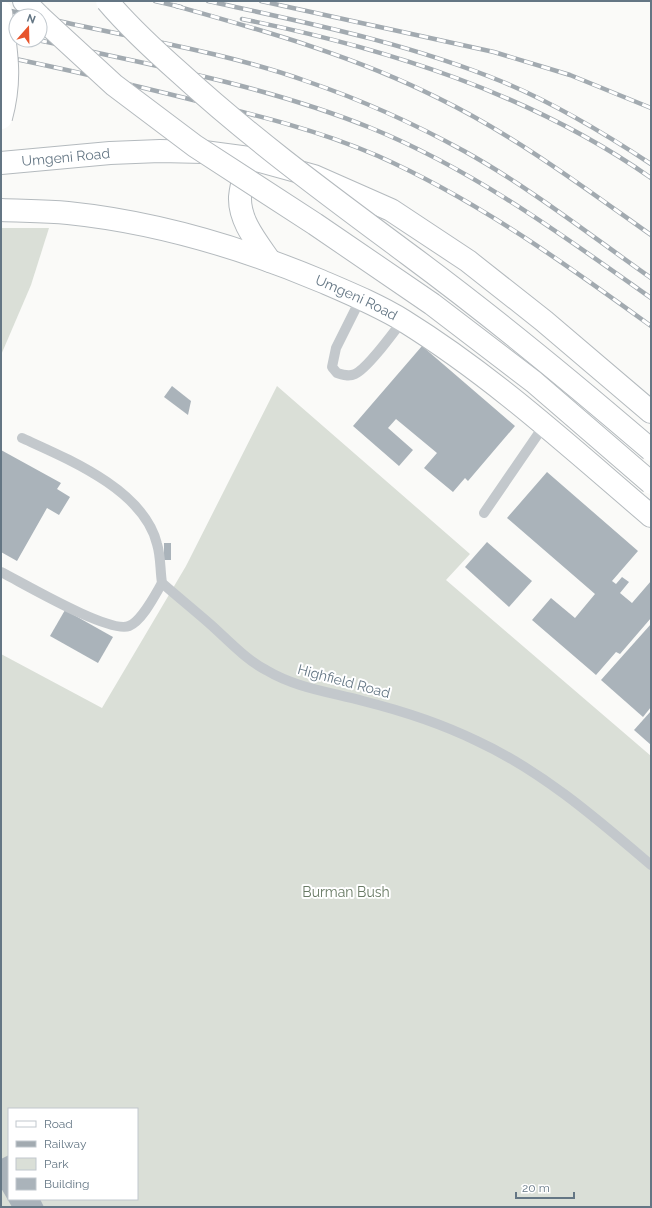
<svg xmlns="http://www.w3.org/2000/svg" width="652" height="1208" font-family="Raleway,sans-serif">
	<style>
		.green { fill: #dadfd7; fill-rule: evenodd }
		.building { fill: #aab3ba }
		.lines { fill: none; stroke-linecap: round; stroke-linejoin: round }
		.primary-casing { stroke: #b4babe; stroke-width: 24 }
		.lane { stroke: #c3c8cc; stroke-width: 10 }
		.primary { stroke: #fff; stroke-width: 22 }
		.rail-casing { stroke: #a2aab0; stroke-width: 4.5 }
		.rail { stroke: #fff; stroke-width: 3; stroke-dasharray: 9; stroke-linecap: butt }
		.primary-bridge-casing { stroke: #b4babe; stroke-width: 24; stroke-linecap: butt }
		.highway-bridge-casing { stroke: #b4b9bd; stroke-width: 24; stroke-linecap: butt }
		.primary-bridge { stroke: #fff; stroke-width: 22 }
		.highway-bridge { stroke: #fff; stroke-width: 22 }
		.labels { text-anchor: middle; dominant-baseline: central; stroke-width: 4; stroke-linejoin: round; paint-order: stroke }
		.street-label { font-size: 14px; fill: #647684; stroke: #fff }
		.park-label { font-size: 14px; fill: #687a64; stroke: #fff }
	</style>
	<rect width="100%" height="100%" fill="#fafaf8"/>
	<g class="green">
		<polygon points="1,228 49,228 31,285 1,355"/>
		<path d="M277 386 470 554 446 580 651 756V1207H1V654L102 708 186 566ZM9 1109H137V1199H9Z"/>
	</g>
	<g class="building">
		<polygon points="422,346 515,426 468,481 465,478 453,492 424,468 437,453 396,419 388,428 413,450 399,466 353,426"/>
		<polygon points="172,386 191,401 188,415 164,397"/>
		<polygon points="1,450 61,483 57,489 70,497 59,515 47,508 17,561 1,552"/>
		<polygon points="547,472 638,551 612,581 616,584 622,577 629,582 620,593 632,603 651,581 651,618 620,654 616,652 596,675 532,620 551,598 575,618 595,594 507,518"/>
		<polygon points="487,542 532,581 509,607 465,567"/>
		<rect x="164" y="543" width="7" height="17"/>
		<polygon points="65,610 113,637 98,663 50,636"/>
		<polygon points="651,624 651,707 643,717 601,680"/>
		<polygon points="651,711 651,745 634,730"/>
		<polygon points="9,1155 9,1199 40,1199 44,1207 12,1207 1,1188 1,1159"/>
	</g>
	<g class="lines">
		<defs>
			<g id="primary">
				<polyline points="24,1 39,16"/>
				<path d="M248 160C245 172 241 185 240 197 239 221 257 242 270 261"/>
				<path id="s1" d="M1 163 110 153 160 151 204 152 249 158 314 176 391 210 468 261 544 321 651 412"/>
				<path id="s2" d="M1 210C23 211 46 211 68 213 155 222 240 247 321 281 349 293 378 305 404 321 494 377 571 448 651 516"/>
			</g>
		</defs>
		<use href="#primary" class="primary-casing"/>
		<g class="lane">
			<path d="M361 298 336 348 332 367 337 373C343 375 349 377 355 374 368 368 393 333 403 320"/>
			<path d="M22 438C68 459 144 490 157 544 161 557 160 570 162 583 178 597 194 610 210 624 228 640 245 659 266 670 296 688 330 692 363 701 403 711 440 723 477 741 542 771 597 819 651 865"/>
			<polyline points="484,513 545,424"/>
			<path d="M1 572C23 583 109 634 129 626 142 621 155 595 162 583"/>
		</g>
		<use href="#primary" class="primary"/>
		<defs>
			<g id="rail">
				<polyline points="155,1 181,7"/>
				<path d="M208 1C308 23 408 43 503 82 554 103 604 133 651 164"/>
				<polyline points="261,1 494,52 570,75 651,108"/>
				<path d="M176 6C265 31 355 56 438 98 514 135 582 186 651 235"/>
				<polyline points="1,9 35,16"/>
				<path d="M40 17C127 37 222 51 306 81 359 99 415 124 464 151 529 187 590 235 651 278"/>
				<path d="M242 19C385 48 530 93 651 178"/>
				<polyline points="1,32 16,35"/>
				<path d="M38 40C150 65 265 85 371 128 474 170 562 235 651 298"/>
				<path d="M1 56C65 69 129 84 193 100 256 115 318 130 378 156 477 200 564 263 651 326"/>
			</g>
		</defs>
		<use href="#rail" class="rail-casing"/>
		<use href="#rail" class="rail"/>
		<defs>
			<g id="primary-bridge">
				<path d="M107 1C129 27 155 51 180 73 252 139 330 196 408 254 492 316 572 382 651 450"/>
				<polyline points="40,17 114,85 195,146 315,224 432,304 534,382 651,483"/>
			</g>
			<path id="highway-bridge" d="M1 12C6 52 12 77 1 118"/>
		</defs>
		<use href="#primary-bridge" class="primary-bridge-casing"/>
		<use href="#highway-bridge" class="highway-bridge-casing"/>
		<use href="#primary-bridge" class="primary-bridge"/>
		<use href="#highway-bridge" class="highway-bridge"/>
	</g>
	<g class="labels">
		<g class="street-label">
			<text stroke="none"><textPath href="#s1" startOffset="65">Umgeni Road</textPath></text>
			<text stroke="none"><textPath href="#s2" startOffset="369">Umgeni Road</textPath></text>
			<text transform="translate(344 681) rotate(15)">Highfield Road</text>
		</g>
		<g class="park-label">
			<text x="346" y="892">Burman Bush</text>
		</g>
	</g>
	<rect width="652" height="1208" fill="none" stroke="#647684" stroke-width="4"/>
	<rect x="8" y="1108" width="130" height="92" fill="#ffffff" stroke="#c1c8ce"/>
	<rect x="16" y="1121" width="20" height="6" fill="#ffffff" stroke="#c1c8ce"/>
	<text x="44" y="1128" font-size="12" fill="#647684">Road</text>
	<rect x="16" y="1141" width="20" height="6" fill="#a2aab0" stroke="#c1c8ce"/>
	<text x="44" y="1148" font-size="12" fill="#647684">Railway</text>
	<rect x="16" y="1158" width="20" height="12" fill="#dadfd7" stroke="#c1c8ce"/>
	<text x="44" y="1168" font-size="12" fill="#647684">Park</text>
	<rect x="16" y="1178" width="20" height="12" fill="#aab3ba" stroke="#c1c8ce"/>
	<text x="44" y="1188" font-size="12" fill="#647684">Building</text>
	<g transform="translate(28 28) rotate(20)"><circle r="19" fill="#ffffff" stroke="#c1c8ce"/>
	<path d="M0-3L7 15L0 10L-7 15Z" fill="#e7542b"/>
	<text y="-6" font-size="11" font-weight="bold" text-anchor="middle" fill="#647684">N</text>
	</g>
	<path d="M516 1192v6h58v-6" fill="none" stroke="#647684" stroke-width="2"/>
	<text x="522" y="1192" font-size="12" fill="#647684" stroke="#ffffff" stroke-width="3" paint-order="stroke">20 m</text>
</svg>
